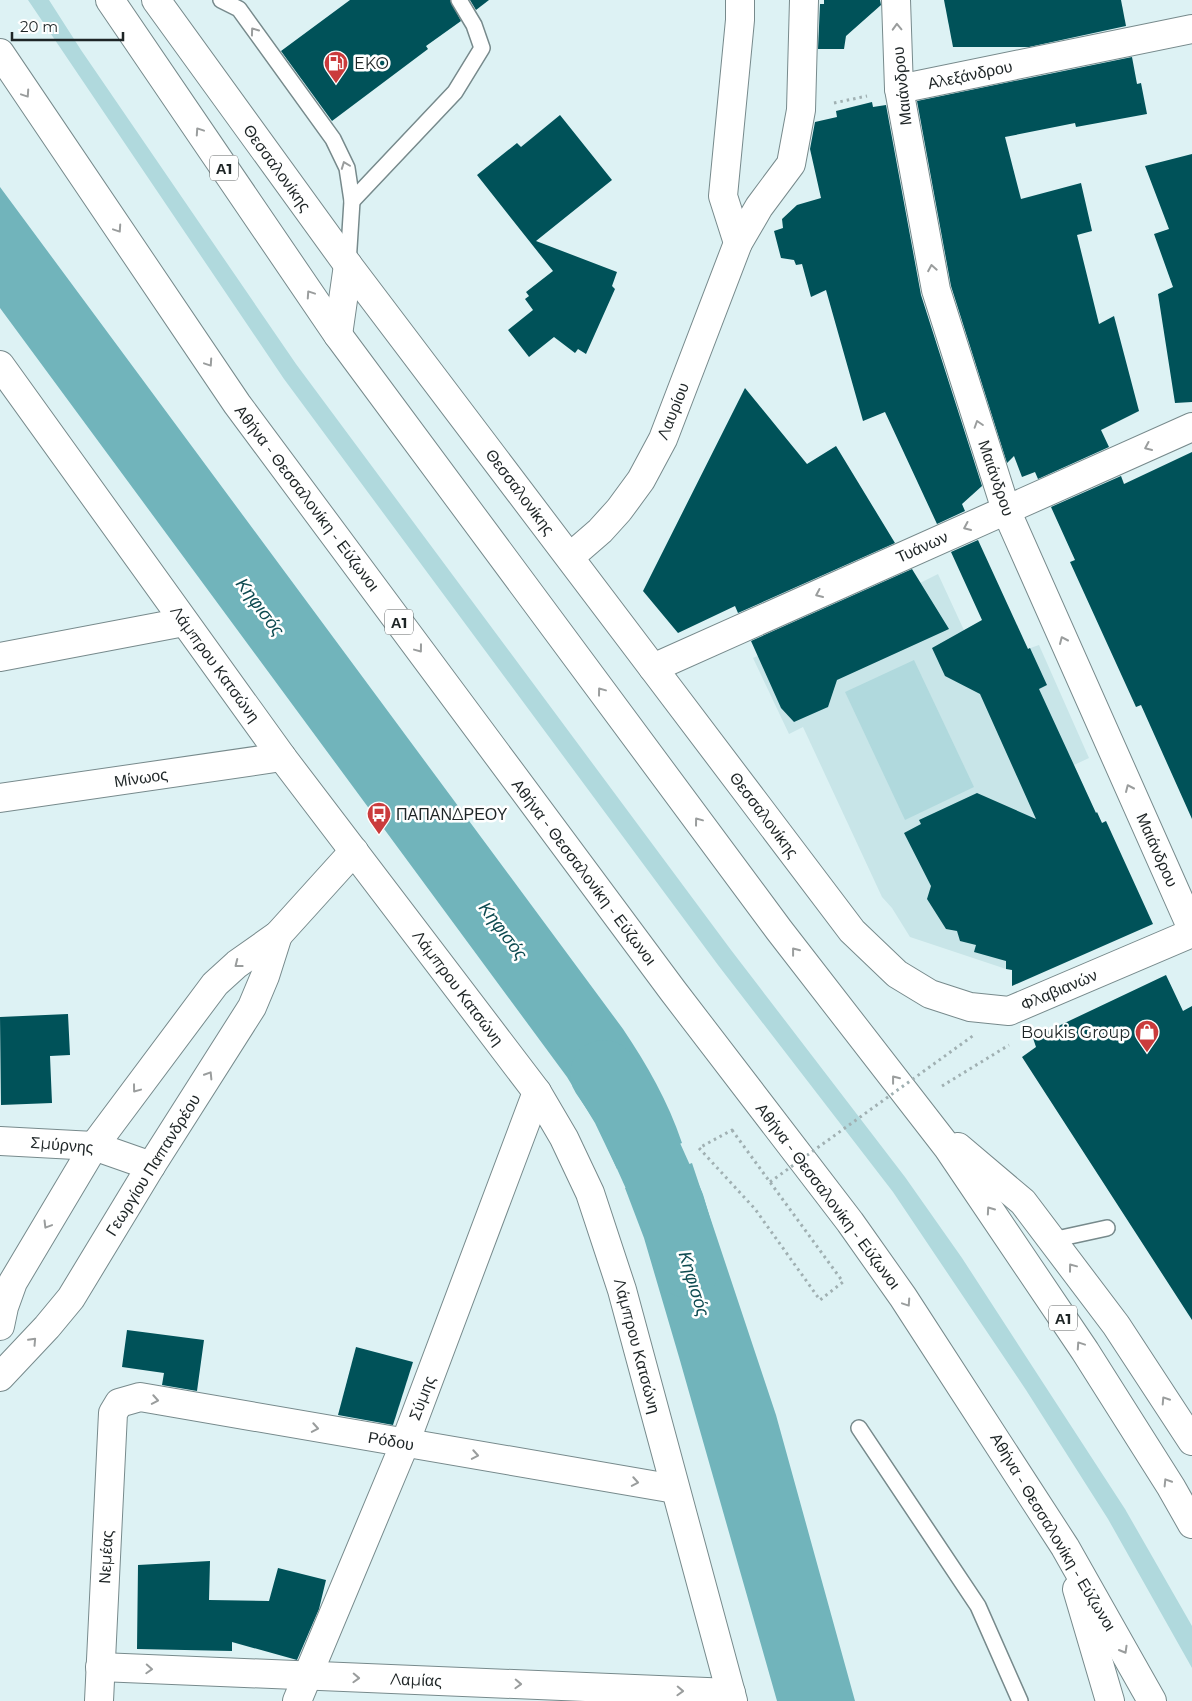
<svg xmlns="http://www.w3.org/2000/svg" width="1192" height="1701" font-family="Montserrat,sans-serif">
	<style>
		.built { fill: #c8e5e8 }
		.green { fill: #b0d9dd }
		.water { fill: #71b4bb }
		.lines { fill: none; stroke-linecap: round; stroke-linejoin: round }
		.river { stroke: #71b4bb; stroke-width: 68 }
		.building { fill: #005259 }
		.lane-casing { stroke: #778a8c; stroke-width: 18 }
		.street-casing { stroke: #778a8c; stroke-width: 30 }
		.secondary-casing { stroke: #778a8c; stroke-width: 30 }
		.highway-casing { stroke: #778a8c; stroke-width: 30 }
		.path { stroke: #a0b0b2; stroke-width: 3; stroke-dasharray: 2.5 4; stroke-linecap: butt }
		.lane { stroke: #fff; stroke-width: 15 }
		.street { stroke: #fff; stroke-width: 28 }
		.secondary { stroke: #fff; stroke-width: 28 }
		.highway { stroke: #fff; stroke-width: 28 }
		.path-bridge { stroke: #a0b0b2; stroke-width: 3; stroke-dasharray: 2.5 4; stroke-linecap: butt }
		.oneway { stroke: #9a9d9d }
		.labels { text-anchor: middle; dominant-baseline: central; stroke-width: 5; stroke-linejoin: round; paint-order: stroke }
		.shield { fill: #fff; stroke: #626667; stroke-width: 1 }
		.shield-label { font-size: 15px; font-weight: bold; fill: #1e2526 }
		.poi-label { font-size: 16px; fill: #1e2526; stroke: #fff; text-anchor: start }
		.street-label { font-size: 16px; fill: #1e2526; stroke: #fff }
		.water-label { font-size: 18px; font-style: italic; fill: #0e4b51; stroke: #fff }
	</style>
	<rect width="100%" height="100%" fill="#ddf2f4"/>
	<polygon class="built" points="938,574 975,654 1022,651 1039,645 1089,758 1074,765 1089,799 1003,856 1006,969 910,937 892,908 882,897 803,727 789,734 753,658 905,587 906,590"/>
	<g class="green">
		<polygon points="28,0 49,0 81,50 296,364 731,950 905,1177 962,1258 1125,1509 1192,1626 1192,1668 1108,1519 1026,1390 893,1192 718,965 284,379"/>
		<polygon points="914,660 974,787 905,820 845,692"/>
	</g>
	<g class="water">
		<path d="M0 187 623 1029C647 1065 668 1101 682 1143L617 1169 595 1123 567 1077 0 308Z"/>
		<polygon points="692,1163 776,1415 855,1701 777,1701 679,1357 644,1238 625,1188"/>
	</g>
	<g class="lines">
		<polyline class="river" points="604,1074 627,1108 671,1206 688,1264"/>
	</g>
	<g class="building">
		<polygon points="350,0 450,0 461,21 426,46 428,49 332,121 281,51"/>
		<polygon points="470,0 489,0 476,10"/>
		<polygon points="824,0 880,0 881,5 846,36 844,49 818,49 820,4 824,4"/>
		<polygon points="944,0 1121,0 1126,26 1029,47 953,47"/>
		<polygon points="1132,57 1137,84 1141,83 1147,114 1076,127 1075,123 1005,137 1021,199 1081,183 1092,231 1077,235 1099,324 1114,316 1139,411 1101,430 1109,447 1038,479 1035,472 1022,477 1014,456 1007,463 951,286 917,101"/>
		<polygon points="872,102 873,107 886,105 921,295 982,486 962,504 965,511 937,524 885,412 863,421 826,290 811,297 802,264 796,265 794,260 781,258 774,231 783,228 782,219 797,205 821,198 810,149 815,122 837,117 836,111"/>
		<polygon points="560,115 612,180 536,241 617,272 612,286 615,289 586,354 578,349 575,353 554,337 529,357 508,330 533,310 525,299 529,296 526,292 553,271 477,175 517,143 521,147"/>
		<polygon points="1192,154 1192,402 1175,403 1158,294 1173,287 1154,234 1169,229 1145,166"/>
		<polygon points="745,388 807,464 836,446 895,543 738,613 735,606 678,633 643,591"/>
		<polygon points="1192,452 1192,819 1141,705 1136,707 1070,562 1075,560 1051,507 1121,476 1124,484"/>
		<polygon points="978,540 1028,649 1030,648 1047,685 1039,689 1074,765 1096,813 1097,812 1102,823 1106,821 1153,924 1012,986 1012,970 1006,969 1006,961 974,952 976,945 960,941 957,931 946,929 927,899 931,886 904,833 921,824 919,820 977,793 1036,819 980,694 945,676 932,648 982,620 951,552"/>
		<polygon points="912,569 949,629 837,680 828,707 794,722 781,708 751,641"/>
		<polygon points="1166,975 1183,1011 1192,1006 1192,1320 1022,1057 1036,1047 1033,1038"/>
		<polygon points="68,1014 70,1055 50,1056 52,1103 1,1105 0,1017"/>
		<polygon points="127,1330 204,1340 197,1391 162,1385 164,1373 122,1367"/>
		<polygon points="356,1347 413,1362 393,1425 338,1415"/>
		<polygon points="210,1561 209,1600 269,1601 278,1568 326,1580 319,1609 297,1660 232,1642 232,1651 137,1649 138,1565"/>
	</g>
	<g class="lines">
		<defs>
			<g id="lane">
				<polyline points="221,0 239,9 333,139 347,168 352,201 348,264"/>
				<polyline points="352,201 455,92 482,48 474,25 459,0"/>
				<polyline points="1052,1240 1107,1228"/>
				<polyline points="859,1428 978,1606 1020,1701"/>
			</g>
			<g id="street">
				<polyline points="896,0 899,89 936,290 1006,510 1192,929"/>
				<polyline points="899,89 1192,29"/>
				<polyline points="738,243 723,196 740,20 740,0"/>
				<polyline points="570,557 600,531 619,510 641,480 663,439 738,243 759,207 791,164 801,110 804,0"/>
				<polyline points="0,657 184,622"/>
				<polyline points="653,668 852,931 897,974 930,994 970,1007 1009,1011 1192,933"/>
				<polyline points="0,798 282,757"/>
				<polyline points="0,1141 94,1146 151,1166"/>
				<polyline points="100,1667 731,1693"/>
				<polyline points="99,1701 113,1413 119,1403 140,1397 675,1489"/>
				<polyline points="297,1701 405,1443 537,1092"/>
			</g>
			<g id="secondary">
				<polyline points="156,0 348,265 653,668 1192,427"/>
				<polyline points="0,365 282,757 537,1092 564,1138 590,1193 622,1290 733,1701"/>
				<polyline points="0,1326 4,1307 13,1282 94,1146 215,984 237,964 278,935 354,851"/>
				<polyline points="0,1377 47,1327 71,1298 151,1166 252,1007 265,976 278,935"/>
			</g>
			<g id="highway">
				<polyline points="110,0 338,335 779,930 948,1148 1085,1351 1171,1487 1192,1524"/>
				<polyline points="0,53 237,404 673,991 850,1222 903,1297 1065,1547 1152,1701"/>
				<polyline points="338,335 348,265"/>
				<polyline points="958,1147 1023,1202 1116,1325 1192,1441"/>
				<polyline points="1077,1589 1110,1701"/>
			</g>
		</defs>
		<use href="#lane" class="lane-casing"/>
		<use href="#street" class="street-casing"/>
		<use href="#secondary" class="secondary-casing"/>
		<use href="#highway" class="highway-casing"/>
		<g class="path">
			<polyline points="834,103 867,96"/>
			<polyline points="942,1086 1009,1045"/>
			<polygon points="732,1130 843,1282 820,1300 755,1209 699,1148"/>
		</g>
		<use href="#lane" class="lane"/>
		<use href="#street" class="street"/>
		<use href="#secondary" class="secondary"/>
		<use href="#highway" class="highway"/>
		<polyline class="path-bridge" points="770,1182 974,1035"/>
	</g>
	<defs><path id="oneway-chevron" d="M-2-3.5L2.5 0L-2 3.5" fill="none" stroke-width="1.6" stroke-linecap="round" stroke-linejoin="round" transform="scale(1.25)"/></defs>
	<g class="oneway">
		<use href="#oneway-chevron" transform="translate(897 27) rotate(-92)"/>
		<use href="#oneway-chevron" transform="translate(254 31) rotate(-126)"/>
		<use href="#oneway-chevron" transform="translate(26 94) rotate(56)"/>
		<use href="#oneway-chevron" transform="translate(199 131) rotate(-124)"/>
		<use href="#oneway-chevron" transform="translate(345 165) rotate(-111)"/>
		<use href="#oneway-chevron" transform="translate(118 229) rotate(56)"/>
		<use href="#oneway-chevron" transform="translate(932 268) rotate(-100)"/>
		<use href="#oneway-chevron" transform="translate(310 294) rotate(-124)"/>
		<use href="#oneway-chevron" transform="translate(209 363) rotate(56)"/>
		<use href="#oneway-chevron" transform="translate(978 424) rotate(-108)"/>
		<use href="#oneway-chevron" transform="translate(1148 447) rotate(156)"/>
		<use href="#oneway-chevron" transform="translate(967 527) rotate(156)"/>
		<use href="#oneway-chevron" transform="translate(819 594) rotate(156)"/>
		<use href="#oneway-chevron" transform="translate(1063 640) rotate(-114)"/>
		<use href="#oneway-chevron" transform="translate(419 649) rotate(53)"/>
		<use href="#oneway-chevron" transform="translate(601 691) rotate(-127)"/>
		<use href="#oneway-chevron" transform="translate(1129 788) rotate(-114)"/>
		<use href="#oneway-chevron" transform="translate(698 821) rotate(-127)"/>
		<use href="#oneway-chevron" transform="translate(795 951) rotate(-128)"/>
		<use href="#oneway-chevron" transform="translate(238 964) rotate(142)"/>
		<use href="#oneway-chevron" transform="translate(209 1075) rotate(-58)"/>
		<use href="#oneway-chevron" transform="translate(895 1079) rotate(-128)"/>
		<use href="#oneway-chevron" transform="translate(136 1089) rotate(127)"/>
		<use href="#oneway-chevron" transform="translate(990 1210) rotate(-125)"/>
		<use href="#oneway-chevron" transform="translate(47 1225) rotate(121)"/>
		<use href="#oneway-chevron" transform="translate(1072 1267) rotate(-127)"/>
		<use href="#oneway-chevron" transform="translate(907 1303) rotate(56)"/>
		<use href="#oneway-chevron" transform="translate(33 1341) rotate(-47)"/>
		<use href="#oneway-chevron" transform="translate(1080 1345) rotate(-124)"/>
		<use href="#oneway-chevron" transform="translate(155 1400) rotate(10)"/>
		<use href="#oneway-chevron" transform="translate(1165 1400) rotate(-123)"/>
		<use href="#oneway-chevron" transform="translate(315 1428) rotate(10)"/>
		<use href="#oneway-chevron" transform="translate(475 1455) rotate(10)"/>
		<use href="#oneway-chevron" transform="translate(635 1482) rotate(10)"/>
		<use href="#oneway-chevron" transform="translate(1167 1482) rotate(-122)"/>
		<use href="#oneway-chevron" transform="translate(1124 1650) rotate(60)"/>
		<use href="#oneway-chevron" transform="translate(149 1669) rotate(3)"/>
		<use href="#oneway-chevron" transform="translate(356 1678) rotate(2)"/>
		<use href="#oneway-chevron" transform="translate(518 1684) rotate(2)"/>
		<use href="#oneway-chevron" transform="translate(680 1691) rotate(2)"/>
	</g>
	<defs>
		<symbol id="fuel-pin" viewBox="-11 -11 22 30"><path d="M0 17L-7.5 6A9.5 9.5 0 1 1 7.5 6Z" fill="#ca3b3c" stroke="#fff"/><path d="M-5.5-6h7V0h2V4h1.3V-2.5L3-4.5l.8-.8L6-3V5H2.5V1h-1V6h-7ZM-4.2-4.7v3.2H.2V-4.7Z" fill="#fff"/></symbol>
		<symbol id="bus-pin" viewBox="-11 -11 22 30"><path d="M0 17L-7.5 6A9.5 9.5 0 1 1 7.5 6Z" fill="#ca3b3c" stroke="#fff"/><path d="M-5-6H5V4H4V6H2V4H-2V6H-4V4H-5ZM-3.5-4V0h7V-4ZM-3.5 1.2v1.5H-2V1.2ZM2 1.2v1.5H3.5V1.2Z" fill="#fff"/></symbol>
		<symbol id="shop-pin" viewBox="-11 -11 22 30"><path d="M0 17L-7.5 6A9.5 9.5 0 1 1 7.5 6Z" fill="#ca3b3c" stroke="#fff"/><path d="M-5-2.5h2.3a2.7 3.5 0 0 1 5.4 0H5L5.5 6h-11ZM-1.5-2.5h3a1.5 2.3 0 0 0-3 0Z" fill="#fff"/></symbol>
	</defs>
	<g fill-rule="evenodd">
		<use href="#fuel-pin" x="322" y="49" width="28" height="38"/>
		<use href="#bus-pin" x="365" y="800" width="28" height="38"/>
		<use href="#shop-pin" x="1133" y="1018" width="28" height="38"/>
	</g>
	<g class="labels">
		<g class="shield">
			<rect x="210" y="155.5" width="28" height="25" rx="4"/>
			<rect x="385" y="609.5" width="28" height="25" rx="4"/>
			<rect x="1049" y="1305.5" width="28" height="25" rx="4"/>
		</g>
		<g class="shield-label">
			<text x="224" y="168">Α1</text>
			<text x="399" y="622">Α1</text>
			<text x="1063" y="1318">Α1</text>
		</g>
		<g class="poi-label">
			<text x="354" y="63">EKO</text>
			<text x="396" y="814">ΠΑΠΑΝΔΡΕΟΥ</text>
			<text x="1130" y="1032" text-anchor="end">Boukis Group</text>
		</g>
		<g class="street-label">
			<text transform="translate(970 75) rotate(-12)">Αλεξάνδρου</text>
			<text transform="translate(902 86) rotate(-96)">Μαιάνδρου</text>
			<text transform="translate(277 168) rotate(54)">Θεσσαλονίκης</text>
			<text transform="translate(673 411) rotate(-68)">Λαυρίου</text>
			<text transform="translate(996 478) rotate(71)">Μαιάνδρου</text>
			<text transform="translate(520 492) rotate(53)">Θεσσαλονίκης</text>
			<text transform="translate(307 498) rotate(53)">Αθήνα - Θεσσαλονίκη - Εύζωνοι</text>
			<text transform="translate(922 547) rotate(-24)">Τυάνων</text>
			<text transform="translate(215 664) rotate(54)">Λάμπρου Κατσώνη</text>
			<text transform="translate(141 778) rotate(-8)">Μίνωος</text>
			<text transform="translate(764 815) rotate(53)">Θεσσαλονίκης</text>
			<text transform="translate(1157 850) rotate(66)">Μαιάνδρου</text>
			<text transform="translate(584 872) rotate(53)">Αθήνα - Θεσσαλονίκη - Εύζωνοι</text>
			<text transform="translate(458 988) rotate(53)">Λάμπρου Κατσώνη</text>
			<text transform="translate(1059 990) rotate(-23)">Φλαβιανών</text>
			<text transform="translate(62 1145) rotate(5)">Σμύρνης</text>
			<text transform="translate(153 1165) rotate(-58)">Γεωργίου Παπανδρέου</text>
			<text transform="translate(828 1196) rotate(53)">Αθήνα - Θεσσαλονίκη - Εύζωνοι</text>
			<text transform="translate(637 1346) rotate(75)">Λάμπρου Κατσώνη</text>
			<text transform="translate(422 1398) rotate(-69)">Σύμης</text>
			<text transform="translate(391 1441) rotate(10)">Ρόδου</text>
			<text transform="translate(1053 1532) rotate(59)">Αθήνα - Θεσσαλονίκη - Εύζωνοι</text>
			<text transform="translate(106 1557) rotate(-87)">Νεμέας</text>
			<text transform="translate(416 1680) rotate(2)">Λαμίας</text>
		</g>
		<g class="water-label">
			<text transform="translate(260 607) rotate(53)">Κηφισός</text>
			<text transform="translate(503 931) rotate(53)">Κηφισός</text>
			<text transform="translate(694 1284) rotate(73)">Κηφισός</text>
		</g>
	</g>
	<path d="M12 32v8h111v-8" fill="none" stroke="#1e2526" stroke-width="2.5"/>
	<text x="20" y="32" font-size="15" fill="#1e2526" stroke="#ffffff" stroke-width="4" paint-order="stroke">20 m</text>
</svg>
